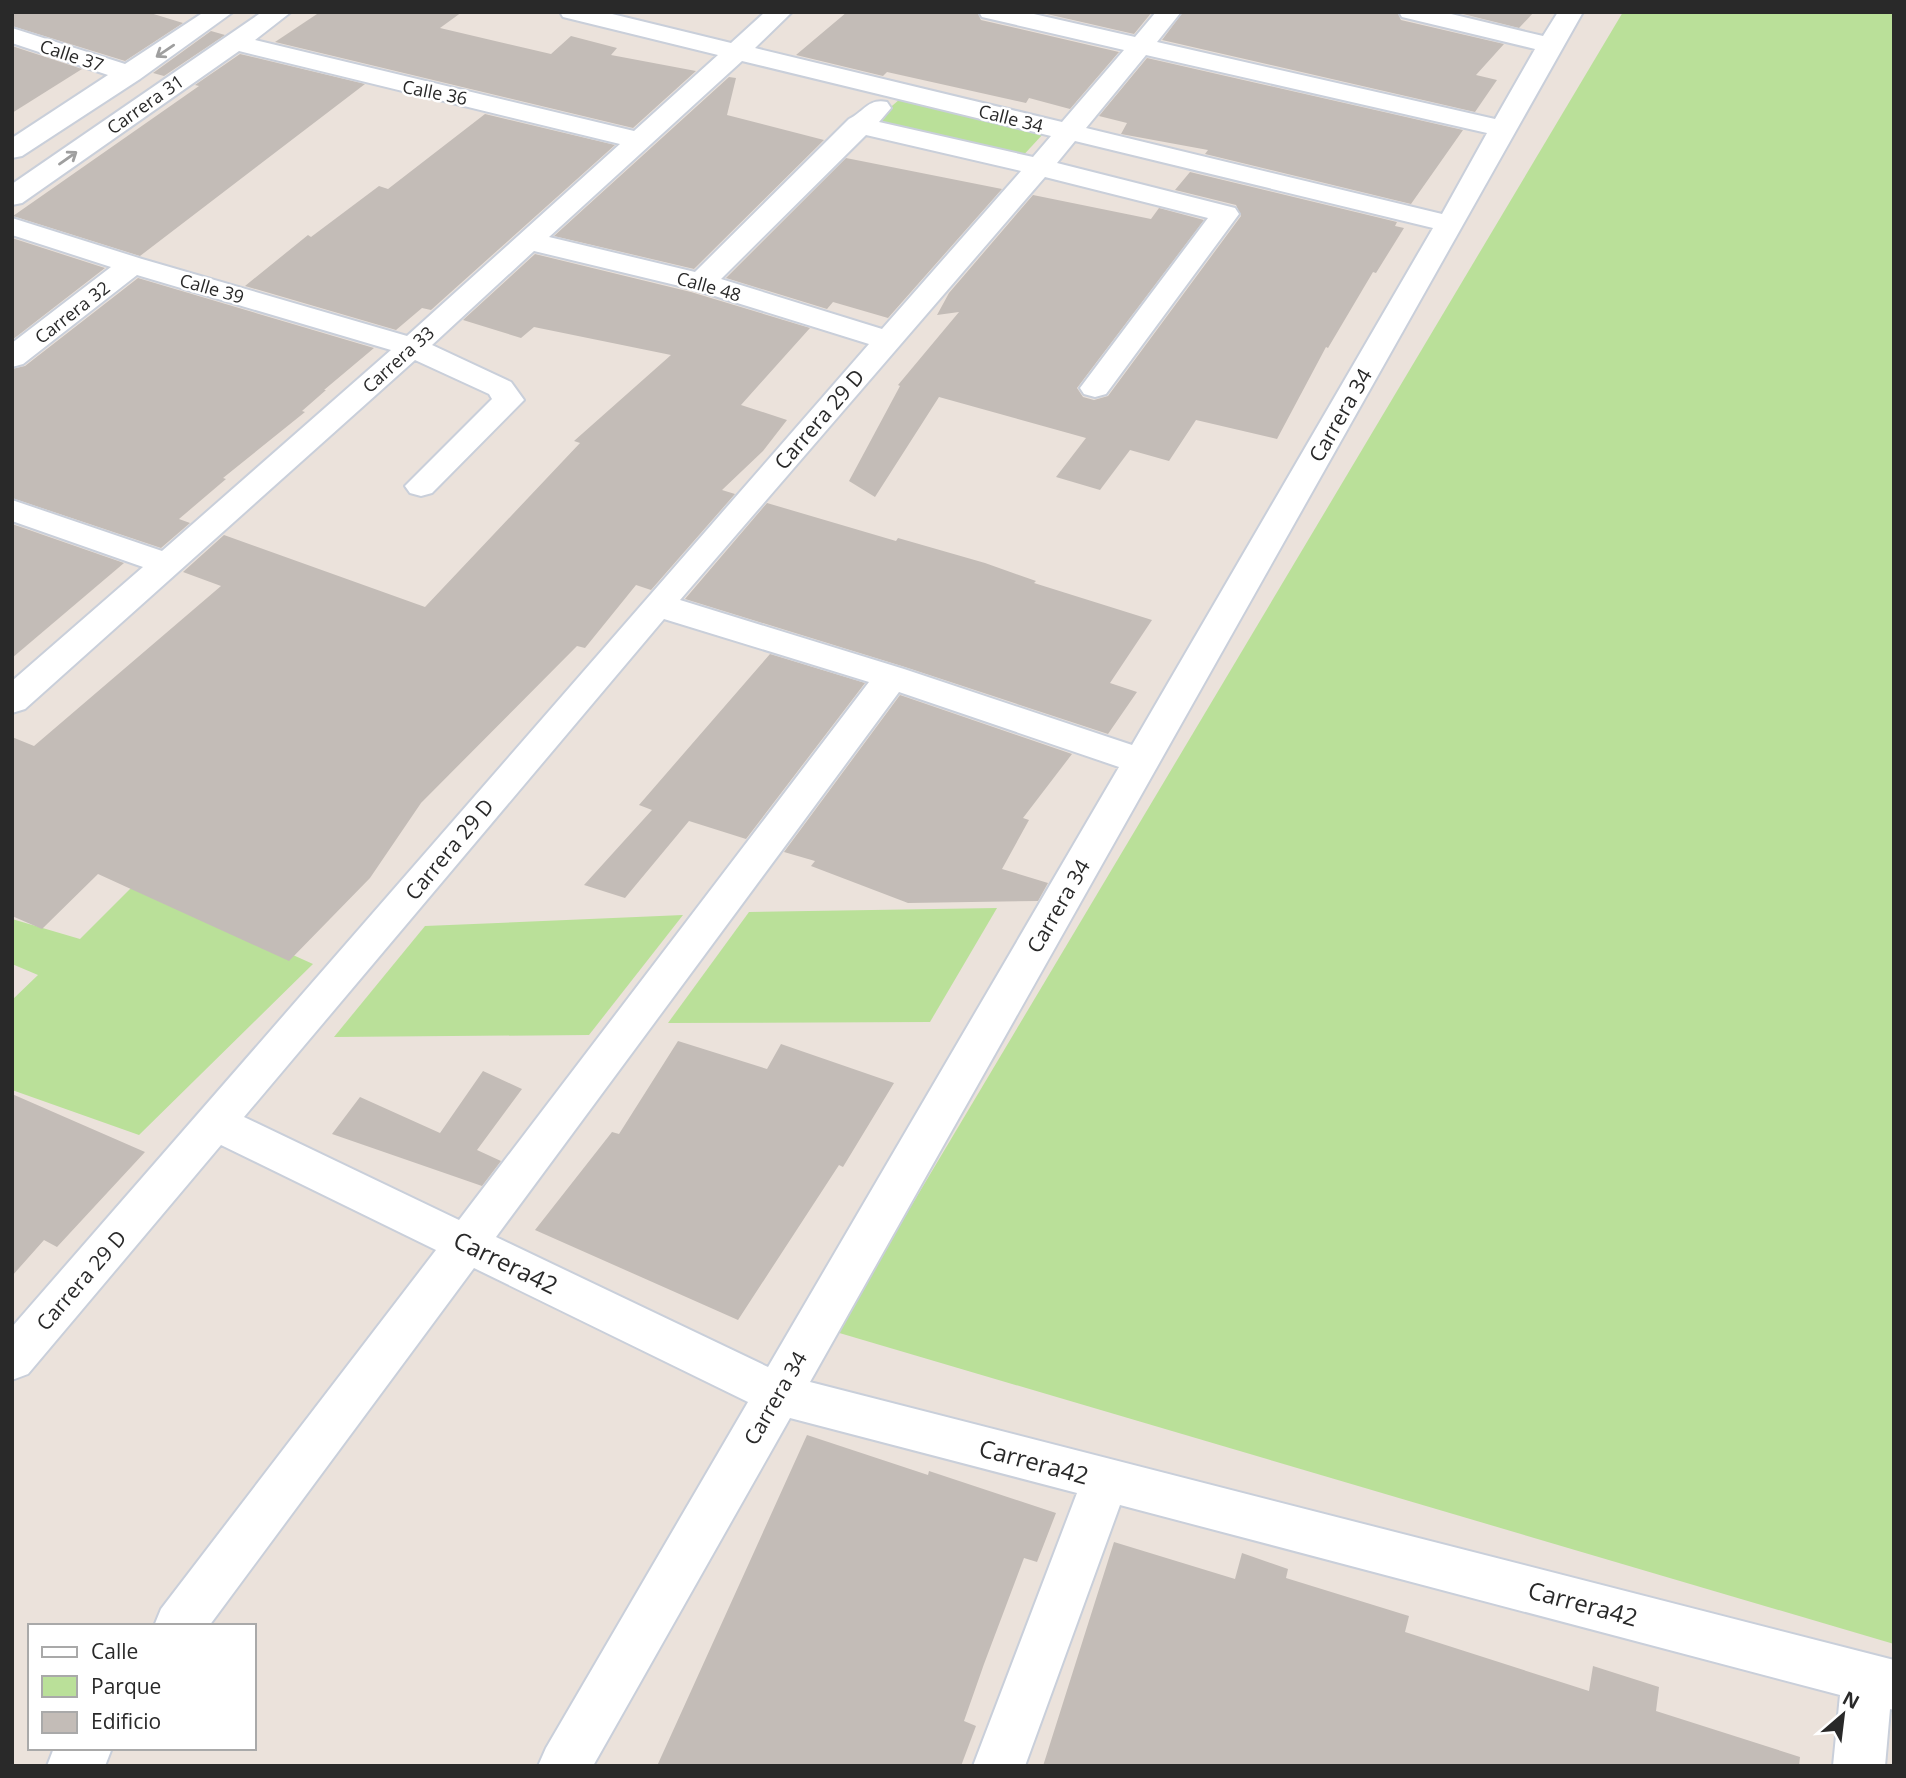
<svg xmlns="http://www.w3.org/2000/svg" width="1906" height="1778" font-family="'Open Sans',sans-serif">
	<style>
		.green { fill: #bae099 }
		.building { fill: #c3bcb7 }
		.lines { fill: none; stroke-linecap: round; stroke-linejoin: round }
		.minor-casing { stroke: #c9cfda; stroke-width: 4 }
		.minor { fill: #fff; fill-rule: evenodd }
		.oneway { stroke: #9f9f9f }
		.labels { text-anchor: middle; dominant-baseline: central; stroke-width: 5; stroke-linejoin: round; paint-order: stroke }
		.far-street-label { font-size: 18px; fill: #292929; stroke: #fff }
		.street-label { font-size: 21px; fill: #292929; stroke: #fff }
		.near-street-label { font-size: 24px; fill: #292929; stroke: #fff }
	</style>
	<rect width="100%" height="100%" fill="#ebe2db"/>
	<g class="green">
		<polygon points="1623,12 1894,12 1894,1644 836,1332"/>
		<polygon points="900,99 1043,134 1019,160 871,124"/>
		<polygon points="135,884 313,964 139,1135 12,1090 12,1000 38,975 12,964 12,919 80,939"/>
		<polygon points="997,908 930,1022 668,1023 749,912"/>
		<polygon points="683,915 589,1035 334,1037 425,926"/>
	</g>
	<g class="building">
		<polygon points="12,12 147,12 183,23 125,61 12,26"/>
		<polygon points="320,12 462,12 440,28 551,54 571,36 617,48 611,55 696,71 633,128 275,42"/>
		<polygon points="847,12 977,12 981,20 1119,52 1070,109 1029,98 1026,103 887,72 883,76 796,55"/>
		<polygon points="1038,12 1152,12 1134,34"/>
		<polygon points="1183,12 1397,12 1401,20 1504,44 1476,75 1497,80 1475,112 1162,40"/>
		<polygon points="1455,12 1534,12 1519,28"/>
		<polygon points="211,31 225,35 164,76 153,73"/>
		<polygon points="12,46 82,69 12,113"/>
		<polygon points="240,54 365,84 140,256 13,216 199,86 195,85"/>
		<polygon points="1147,58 1463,130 1411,204 1205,154 1208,150 1121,134 1127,123 1099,116"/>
		<polygon points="729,77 736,78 727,115 824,140 694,269 554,236"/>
		<polygon points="485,114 615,145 431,310 422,308 396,330 245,286 308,235 311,237 379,186 388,189"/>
		<polygon points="846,158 1002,189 888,318 833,302 827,309 726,278"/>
		<polygon points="1190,172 1397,222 1395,226 1404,228 1376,273 1373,272 1328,348 1326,347 1277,439 1196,420 1169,461 1130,450 1100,490 1056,477 1086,438 939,397 875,497 849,481 900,386 898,385 959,312 937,315 949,293 1033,195 1151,219 1159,208 1204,220 1077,388 1083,397 1094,400 1108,396 1241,216 1236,205 1175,190"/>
		<polygon points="12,238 105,268 12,340"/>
		<polygon points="535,254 691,292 810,328 741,405 787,420 763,451 722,490 735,494 651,590 636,585 585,648 577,646 421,803 370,878 289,961 98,874 42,929 12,916 12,737 34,746 221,586 183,572 224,535 425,607 580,443 574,441 671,355 534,327 521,338 463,320"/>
		<polygon points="138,278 374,348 324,390 326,390 302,411 305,412 223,478 226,479 179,519 190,523 161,548 12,498 12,369 25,366"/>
		<polygon points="767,503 896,541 898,538 985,563 1036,581 1034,583 1152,620 1110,683 1137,692 1108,734 905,667 685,599"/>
		<polygon points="12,524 124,563 12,658"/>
		<polygon points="770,654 865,683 746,839 689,821 625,898 584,885 652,810 639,805"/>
		<polygon points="900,695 1072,754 1023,818 1029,820 1002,869 1048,883 1038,901 908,903 811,866 815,861 784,852"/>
		<polygon points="678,1041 767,1069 781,1044 894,1083 843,1167 839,1165 738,1320 535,1230 612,1132 619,1134"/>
		<polygon points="483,1071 522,1089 477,1150 501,1161 482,1186 332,1134 360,1097 440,1133"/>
		<polygon points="12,1094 145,1152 57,1247 44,1240 12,1276"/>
		<polygon points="807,1435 928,1475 929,1471 1056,1513 1037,1562 1024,1558 984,1664 964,1721 976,1726 961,1766 657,1766"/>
		<polygon points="1114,1542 1235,1579 1242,1553 1288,1569 1286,1578 1409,1616 1405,1632 1589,1691 1593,1666 1659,1687 1656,1711 1800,1757 1799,1766 1043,1766"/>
	</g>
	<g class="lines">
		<defs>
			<g id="minor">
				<polygon points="204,12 233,12 140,79 22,156 12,158 12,138 108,75 12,43 12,28 125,64"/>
				<path d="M262 12H291L255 40 634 131 718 55 563 17 560 12H604L731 43 765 12H792L755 48 1062 122 1124 50 982 17 979 12H1025L1135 37 1156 12H1181L1157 42 1495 119 1535 49 1402 17 1399 12H1443L1543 36 1558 12H1583L810 1382 1894 1660V1710L1890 1709 1885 1766H1833L1840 1695 1120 1505 1025 1766H973L1077 1493 790 1418 593 1766H538L546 1748 748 1402 474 1268 209 1626H154L161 1609 436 1250 221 1145 28 1374 12 1380V1327L869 344 692 289 534 251 432 345 511 382 524 400 432 493 421 496 410 493 405 486 492 399 489 394 415 360 25 709 12 713V681L143 567 12 521V500L162 551 391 350 137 275 23 364 12 367V343L111 267 12 235V218L142 259 407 336 620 144 239 51 22 203 12 205V184ZM1146 55 1487 133 1442 214 1086 128ZM742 61 1051 136 1033 157 879 122 891 108 887 102C868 98 864 112 849 119L695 272 549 237ZM866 135 1021 171 882 329 721 279ZM1075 141 1433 228 1132 745 904 669 680 600 1045 177 1208 218 1080 388 1084 394 1095 397 1106 394 1239 214 1235 208 1057 163ZM664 619 869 682 459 1220 244 1117ZM899 692 1119 767 768 1367 496 1237Z"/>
				<polygon points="54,1748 112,1748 105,1766 47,1766"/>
			</g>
		</defs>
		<use href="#minor" class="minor-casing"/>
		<use href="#minor" class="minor"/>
	</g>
	<defs><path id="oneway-shaft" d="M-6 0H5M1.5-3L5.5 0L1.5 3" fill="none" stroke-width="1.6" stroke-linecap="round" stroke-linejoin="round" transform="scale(1.75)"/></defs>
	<g class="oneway">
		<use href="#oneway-shaft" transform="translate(165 51) rotate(146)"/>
		<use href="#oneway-shaft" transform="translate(68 158) rotate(-35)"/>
	</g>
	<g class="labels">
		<g class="far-street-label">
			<text transform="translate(72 55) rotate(18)">Calle 37</text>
			<text transform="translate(435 92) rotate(11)">Calle 36</text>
			<text transform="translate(145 104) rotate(-35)">Carrera 31</text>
			<text transform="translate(1011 118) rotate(14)">Calle 34</text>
			<text transform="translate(709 286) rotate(16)">Calle 48</text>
			<text transform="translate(212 288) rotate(16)">Calle 39</text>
			<text transform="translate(72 312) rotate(-38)">Carrera 32</text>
			<text transform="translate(398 359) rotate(-42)">Carrera 33</text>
		</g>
		<g class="street-label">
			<text transform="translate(1340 415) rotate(-60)">Carrera 34</text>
			<text transform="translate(819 419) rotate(-49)">Carrera 29 D</text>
			<text transform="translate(449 849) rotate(-50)">Carrera 29 D</text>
			<text transform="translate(1058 906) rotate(-60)">Carrera 34</text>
			<text transform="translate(81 1280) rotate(-49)">Carrera 29 D</text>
			<text transform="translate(775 1398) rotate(-60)">Carrera 34</text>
		</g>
		<g class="near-street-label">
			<text transform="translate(506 1262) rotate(26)">Carrera42</text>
			<text transform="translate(1034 1461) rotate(15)">Carrera42</text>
			<text transform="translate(1583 1603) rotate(15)">Carrera42</text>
		</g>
	</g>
	<rect width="1906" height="1778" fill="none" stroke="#292929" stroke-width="28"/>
	<rect x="28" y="1624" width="228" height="126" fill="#ffffff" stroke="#a9a9a9" stroke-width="2"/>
	<rect x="42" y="1647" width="35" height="10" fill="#ffffff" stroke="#a9a9a9" stroke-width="2"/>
	<text x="91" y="1659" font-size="21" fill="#292929">Calle</text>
	<rect x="42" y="1676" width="35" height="21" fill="#bae099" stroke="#a9a9a9" stroke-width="2"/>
	<text x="91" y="1694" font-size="21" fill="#292929">Parque</text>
	<rect x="42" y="1712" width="35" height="21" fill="#c3bcb7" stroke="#a9a9a9" stroke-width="2"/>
	<text x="91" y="1729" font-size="21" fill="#292929">Edificio</text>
	<g transform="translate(1843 1715) rotate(28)" stroke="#ffffff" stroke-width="5" paint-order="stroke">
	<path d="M0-5L12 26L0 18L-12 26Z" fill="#292929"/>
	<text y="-10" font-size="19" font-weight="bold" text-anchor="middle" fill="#292929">N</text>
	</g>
</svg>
